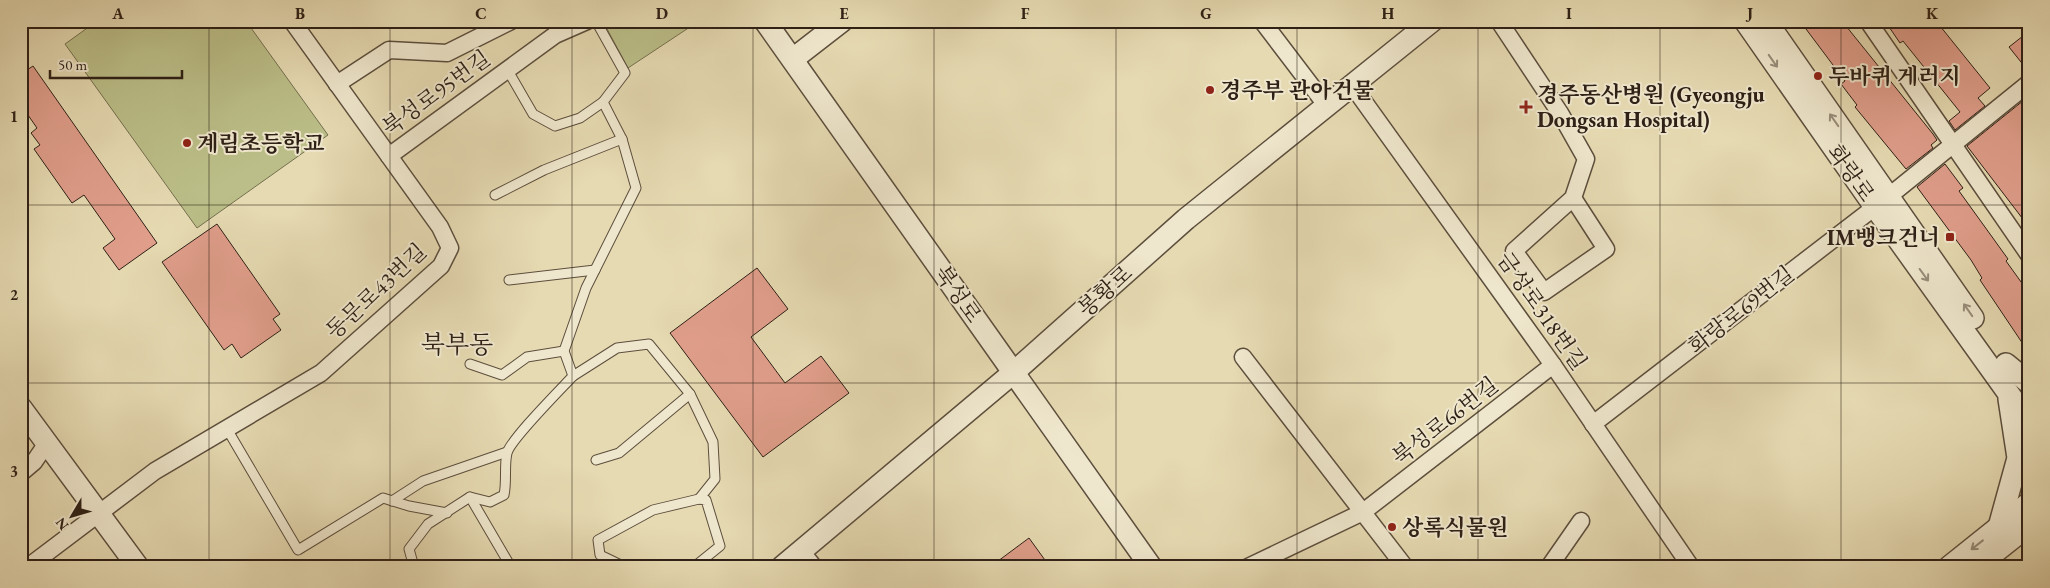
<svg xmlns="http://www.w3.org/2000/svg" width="2050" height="588" font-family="'EB Garamond','Noto Serif KR',serif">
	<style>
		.green { fill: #bbbe88; stroke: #746f4f }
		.building { fill: #e09e8b; stroke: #2e2016 }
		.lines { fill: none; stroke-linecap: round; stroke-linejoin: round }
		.service-casing { stroke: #5c4e3d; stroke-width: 11 }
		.minor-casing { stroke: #5c4e3d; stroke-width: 19 }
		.tertiary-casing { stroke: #5c4e3d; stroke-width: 24 }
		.service { stroke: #efe7cd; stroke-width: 9 }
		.minor { stroke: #efe7cd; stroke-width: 16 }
		.tertiary { stroke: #efe7cd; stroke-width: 21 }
		.oneway { stroke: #988d7b }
		.grid { fill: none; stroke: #2e2016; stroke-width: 1; stroke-opacity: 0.55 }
		.poi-dot { fill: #8f2418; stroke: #efe7cd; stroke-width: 2 }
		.labels { text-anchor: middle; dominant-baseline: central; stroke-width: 4; stroke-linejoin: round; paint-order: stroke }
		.poi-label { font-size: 22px; font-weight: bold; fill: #2e2016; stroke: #efe7cd; text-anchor: start }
		.street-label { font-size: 22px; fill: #2e2016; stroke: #efe7cd }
		.quarter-label { font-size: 25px; fill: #2e2016; stroke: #efe7cd }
		.neatline { fill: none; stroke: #2e2016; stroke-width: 2 }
		.grid-label { font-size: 16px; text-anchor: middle; font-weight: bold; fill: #2e2016 }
	</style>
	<rect width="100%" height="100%" fill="#e6dab2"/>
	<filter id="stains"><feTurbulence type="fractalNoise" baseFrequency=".004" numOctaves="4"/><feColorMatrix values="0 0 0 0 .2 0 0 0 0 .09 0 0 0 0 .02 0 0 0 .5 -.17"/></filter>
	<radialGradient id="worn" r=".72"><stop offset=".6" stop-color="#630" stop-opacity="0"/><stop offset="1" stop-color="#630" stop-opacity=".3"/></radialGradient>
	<g class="green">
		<polygon points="97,21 246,21 328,135 197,228 65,44"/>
		<polygon points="608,21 699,21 628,68 606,27"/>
	</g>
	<g class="building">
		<polygon points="1800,21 1842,21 1933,134 1937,140 1931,145 1933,148 1906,169 1855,107 1857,105 1841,84 1845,81"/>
		<polygon points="1885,21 1936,21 1990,88 1978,98 1985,106 1955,130 1949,121 1960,112 1903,41 1900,43"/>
		<polygon points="2023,36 2029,50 2029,72 2009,47"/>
		<polygon points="33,66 157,243 119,270 103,248 115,239 84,195 72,203 34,149 40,145 31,133 37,128 21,105 21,74"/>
		<polygon points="2029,96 2029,227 1967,146"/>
		<polygon points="1945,164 1963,188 1959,191 2008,259 2006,261 2029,293 2029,353 1980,280 1982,278 1971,260 1917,187"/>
		<polygon points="217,224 280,314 273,319 281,330 241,358 232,344 224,350 162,262"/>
		<polygon points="757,268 788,309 751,337 785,383 821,356 849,393 763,457 670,333"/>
		<polygon points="1029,538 1050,567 990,567"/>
	</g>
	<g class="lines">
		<defs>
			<g id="service">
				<polyline points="596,21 625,73 603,102 622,139 636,188 586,288 564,351 573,376 617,348 649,344 690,394 713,442 715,479 699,499"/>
				<polyline points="507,69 533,114 555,126 580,118 603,102"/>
				<polyline points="495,195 544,170 622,139"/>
				<polyline points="509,280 595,270"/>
				<polyline points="470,364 502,375 527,357 564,351"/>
				<polyline points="227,429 298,550 383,498 409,506 447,513"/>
				<polyline points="596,460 619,453 690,394"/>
				<polyline points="470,497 511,567"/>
				<polyline points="392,501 423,481 507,452"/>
				<path d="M414 567 409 549 428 524 470 497 490 502 504 495C507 481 504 466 507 453 511 439 561 389 573 376"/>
				<polyline points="625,567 600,555 598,540 653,510 699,499 706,500 720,546 694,567"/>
			</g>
			<g id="minor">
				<polyline points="1262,21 1326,105"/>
				<polyline points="1499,21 1560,113 1586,159 1573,198 1514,251 1544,292 1606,249 1573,198"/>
				<polyline points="1868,21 2029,255"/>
				<polyline points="337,84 389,50 447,53 511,21"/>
				<polyline points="1352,85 1553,365 1691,567"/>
				<polyline points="389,156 555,35 587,21"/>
				<polyline points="1888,197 2029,83"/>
				<polyline points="1243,357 1405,567"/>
				<polyline points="1593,424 1875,207"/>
				<polyline points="21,473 34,462 47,443"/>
				<polyline points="801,551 814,567"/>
				<polyline points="28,567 155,471 321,373 441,266 450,248 440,227 292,21"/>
				<polyline points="1248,567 1363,512 1553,365"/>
				<polyline points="1549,567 1581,521"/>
			</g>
			<g id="tertiary">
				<polyline points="765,21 1151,567"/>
				<polyline points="1745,21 1875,207 2029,422"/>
				<polyline points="1766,21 1973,318"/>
				<polyline points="793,59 842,21"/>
				<polyline points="2006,364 2029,383"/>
				<polyline points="21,408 138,567"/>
				<polyline points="1999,527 2018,458 2009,399"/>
				<polyline points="782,567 1013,373 1186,219 1432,21"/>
				<polyline points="1949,567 2029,503"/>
				<polyline points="1976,567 2029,525"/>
			</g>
		</defs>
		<use href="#service" class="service-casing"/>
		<use href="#minor" class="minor-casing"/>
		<use href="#tertiary" class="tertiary-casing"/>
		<use href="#service" class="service"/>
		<use href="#minor" class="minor"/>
		<use href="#tertiary" class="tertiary"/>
	</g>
	<defs><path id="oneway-shaft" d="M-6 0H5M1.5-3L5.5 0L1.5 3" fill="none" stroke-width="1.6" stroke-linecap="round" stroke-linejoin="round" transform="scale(1.25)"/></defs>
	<g class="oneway">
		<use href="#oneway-shaft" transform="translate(1773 61) rotate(55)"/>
		<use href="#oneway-shaft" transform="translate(1834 120) rotate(-125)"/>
		<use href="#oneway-shaft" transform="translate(1924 275) rotate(54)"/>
		<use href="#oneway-shaft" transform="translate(1968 310) rotate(-125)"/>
		<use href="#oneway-shaft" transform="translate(1977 545) rotate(142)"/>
	</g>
	<path class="grid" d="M209 21V567M390 21V567M572 21V567M753 21V567M934 21V567M1116 21V567M1297 21V567M1478 21V567M1660 21V567M1841 21V567M21 205H2029M21 383H2029"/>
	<g class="poi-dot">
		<circle cx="1818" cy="76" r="5"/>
		<circle cx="1210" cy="90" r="5"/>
		<path d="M1523.5 99.5h5v5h5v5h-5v5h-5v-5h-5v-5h5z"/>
		<circle cx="187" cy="143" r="5"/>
		<rect x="1945" y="232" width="10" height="10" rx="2.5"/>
		<circle cx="1392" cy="527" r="5"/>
	</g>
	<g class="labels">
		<g class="poi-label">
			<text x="1828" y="76">두바퀴 게러지</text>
			<text x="1220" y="90">경주부 관아건물</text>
			<text x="1537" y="94">경주동산병원 (Gyeongju<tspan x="1537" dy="25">Dongsan Hospital)</tspan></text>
			<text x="197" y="143">계림초등학교</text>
			<text x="1940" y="237" text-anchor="end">IM뱅크건너</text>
			<text x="1402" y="527">상록식물원</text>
		</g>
		<g class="street-label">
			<text transform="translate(436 93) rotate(-36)">북성로95번길</text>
			<text transform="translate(1851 173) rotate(55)">화랑로</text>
			<text transform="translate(376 291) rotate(-43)">동문로43번길</text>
			<text transform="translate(1105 291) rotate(-42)">봉황로</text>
			<text transform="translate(958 294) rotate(55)">북성로</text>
			<text transform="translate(1741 310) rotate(-38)">화랑로69번길</text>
			<text transform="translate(1542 311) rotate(55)">금성로318번길</text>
			<text transform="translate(1445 421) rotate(-38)">북성로66번길</text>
		</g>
		<g class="quarter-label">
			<text x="457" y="344">북부동</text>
		</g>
	</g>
	<rect width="2050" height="588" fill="none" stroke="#e6dab2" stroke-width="55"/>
	<g transform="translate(72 516) rotate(232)" stroke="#efe7cd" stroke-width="4" paint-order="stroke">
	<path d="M0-4L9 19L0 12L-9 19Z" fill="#2e2016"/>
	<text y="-8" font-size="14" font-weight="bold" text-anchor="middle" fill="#2e2016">N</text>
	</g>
	<path d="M50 70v8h132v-8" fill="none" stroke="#2e2016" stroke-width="2.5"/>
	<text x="58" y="70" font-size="15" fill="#2e2016" stroke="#efe7cd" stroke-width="4" paint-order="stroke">50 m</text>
	<rect x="28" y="28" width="1994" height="532" class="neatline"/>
	<g class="grid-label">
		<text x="118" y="19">A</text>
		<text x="300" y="19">B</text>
		<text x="481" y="19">C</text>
		<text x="662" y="19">D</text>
		<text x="844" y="19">E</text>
		<text x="1025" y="19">F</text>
		<text x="1206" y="19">G</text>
		<text x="1388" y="19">H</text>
		<text x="1569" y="19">I</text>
		<text x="1750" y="19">J</text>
		<text x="1932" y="19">K</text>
		<text x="14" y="122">1</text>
		<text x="14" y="300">2</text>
		<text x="14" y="477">3</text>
	</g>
	<rect width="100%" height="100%" filter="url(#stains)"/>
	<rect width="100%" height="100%" fill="url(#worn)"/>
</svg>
